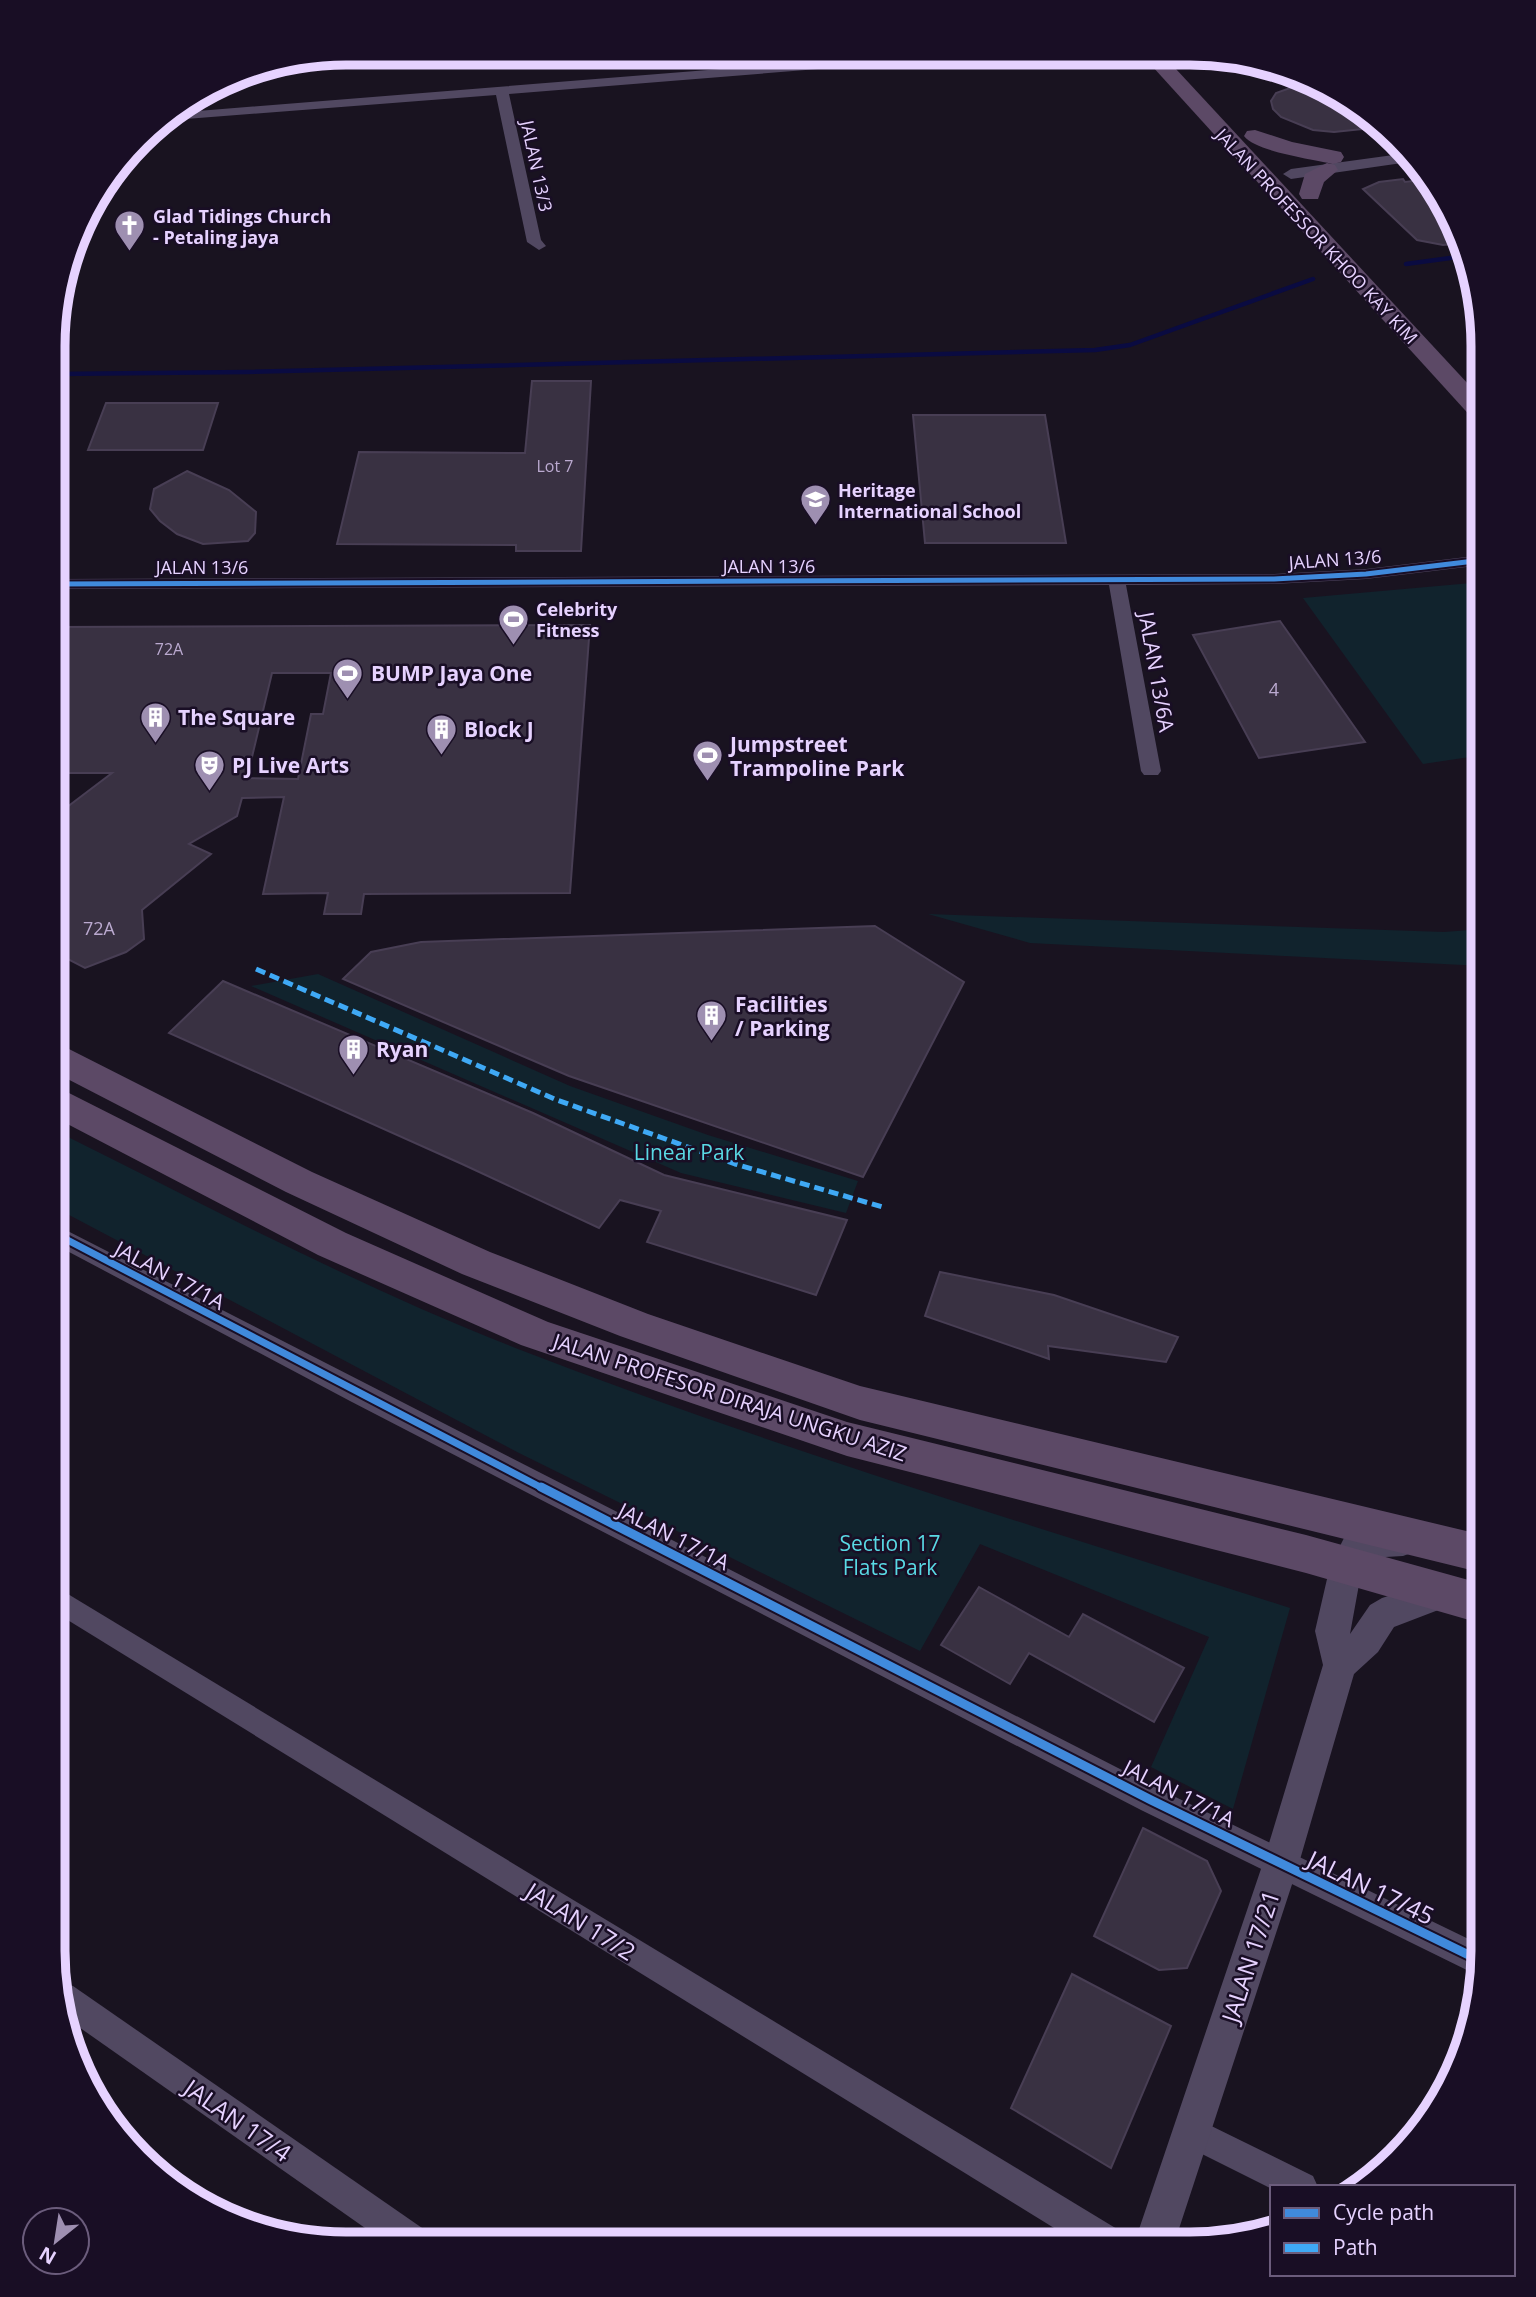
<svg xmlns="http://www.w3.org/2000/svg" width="1536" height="2297" font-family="'Open Sans',sans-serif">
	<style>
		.green { fill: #11232d }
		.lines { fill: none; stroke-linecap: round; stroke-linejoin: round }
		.stream { stroke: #0a0b41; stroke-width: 4.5 }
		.building { fill: #393142; stroke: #483e54; stroke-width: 2; fill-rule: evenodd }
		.minor { fill: #514861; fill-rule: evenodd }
		.tertiary { fill: #514861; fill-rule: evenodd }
		.primary { fill: #5c4966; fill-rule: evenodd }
		.quiet { stroke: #3fa9f5; stroke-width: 5; stroke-dasharray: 10 5; stroke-linecap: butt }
		.cycleway-far2-casing { stroke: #190e25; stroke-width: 9 }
		.cycleway-far1-casing { stroke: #190e25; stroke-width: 11 }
		.cycleway-casing { stroke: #190e25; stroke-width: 13 }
		.cycleway-far2 { stroke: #408adc; stroke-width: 5 }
		.cycleway-far1 { stroke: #408adc; stroke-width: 7 }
		.cycleway { stroke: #408adc; stroke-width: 9 }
		.labels { text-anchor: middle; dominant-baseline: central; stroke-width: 5; stroke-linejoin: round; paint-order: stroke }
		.far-number-label { font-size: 16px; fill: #bbaad0 }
		.far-street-label { font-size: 18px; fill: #e6d2ff; stroke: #190e25 }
		.far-poi-label { font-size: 18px; font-weight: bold; fill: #e6d2ff; stroke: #190e25; text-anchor: start }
		.number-label { font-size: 18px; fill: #bbaad0 }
		.street-label { font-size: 21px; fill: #e6d2ff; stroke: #190e25 }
		.poi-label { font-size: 21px; font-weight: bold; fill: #e6d2ff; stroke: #190e25; text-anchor: start }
		.park-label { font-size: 21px; fill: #59d9e4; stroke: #190e25 }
		.near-street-label { font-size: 24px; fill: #e6d2ff; stroke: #190e25 }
		.rim { fill: none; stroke: #e6d2ff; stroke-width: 9 }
	</style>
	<rect width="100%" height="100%" fill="#191320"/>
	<g class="green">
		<polygon points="1483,582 1483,755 1423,764 1303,598"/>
		<polygon points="928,914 1444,932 1483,929 1483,966 1030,943"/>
		<polygon points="318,974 570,1086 708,1135 858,1181 846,1213 681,1173 251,986"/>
		<path d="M54 1130C207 1206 359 1287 518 1349 771 1447 1032 1525 1290 1608L1233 1809 1151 1767 1209 1637 980 1544 920 1651 519 1453 54 1207Z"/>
	</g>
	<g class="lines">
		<g class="stream">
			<polyline points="1406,264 1465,256"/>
			<polyline points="55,374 246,372 1095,350 1130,345 1313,279"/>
		</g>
	</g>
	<g class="building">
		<polygon points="1304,83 1316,83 1368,113 1382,127 1334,132 1313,130 1281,117 1273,109 1271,101 1276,93"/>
		<polygon points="1403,179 1405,182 1429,179 1461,233 1463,243 1443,245 1417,240 1363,189 1379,182"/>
		<polygon points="532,381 591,381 581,551 516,551 516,545 337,544 359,452 525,453"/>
		<polygon points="106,403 218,403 203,450 88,450"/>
		<polygon points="913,415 1045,415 1066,543 925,543"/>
		<polygon points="187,471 229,490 256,512 255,533 248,541 203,544 177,534 160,521 150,509 154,489"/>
		<polygon points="1280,621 1365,742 1259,758 1193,635"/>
		<path d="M590 625 570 893 364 894 361 914H324L328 893 263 894 284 797 242 798 237 816 189 844 211 854 142 910 144 939 126 952 85 968 54 952V817L112 773H54L55 627ZM272 673H331L323 714H311L298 779 247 778Z"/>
		<polygon points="875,926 964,982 863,1177 569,1076 343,979 371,952 421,942"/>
		<polygon points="223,981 533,1113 664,1175 847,1220 816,1295 647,1242 661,1211 620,1200 599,1228 462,1164 169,1033"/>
		<polygon points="940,1272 1054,1295 1178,1337 1166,1362 1048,1346 1049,1359 925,1316"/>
		<polygon points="979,1587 1069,1637 1083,1614 1184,1668 1154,1722 1029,1653 1010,1684 941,1645"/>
		<polygon points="1143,1828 1207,1861 1221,1891 1187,1968 1159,1970 1094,1936"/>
		<polygon points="1072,1974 1171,2026 1111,2168 1011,2108"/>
	</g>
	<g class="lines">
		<g class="minor">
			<polygon points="907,54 961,54 955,58 509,94 541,240 546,246 539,250 527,242 496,95 160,121 173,113"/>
			<polygon points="1203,55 1216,55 1227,67 1225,70 1217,70"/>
			<polygon points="1483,555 1483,565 1366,579 1274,584 1126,585 1161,771 1158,775 1144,775 1141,771 1109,585 55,589 55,579 1274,574 1366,569"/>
			<polygon points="54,1224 1161,1790 1483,1946 1481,1977 1141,1810 350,1401 54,1244"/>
			<polygon points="53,1585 1122,2232 1126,2244 1080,2244 53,1611"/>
			<polygon points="62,1982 73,1986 425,2230 429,2242 385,2242 66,2018 59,1983"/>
			<polygon points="1191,2116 1313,2176 1318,2187 1272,2187 1272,2189 1180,2143 1175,2132 1180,2121"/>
		</g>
		<g class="tertiary">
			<polygon points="1408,153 1416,161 1291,179 1283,174 1291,169"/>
			<polygon points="1377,1527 1403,1528 1414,1532 1419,1542 1414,1552 1403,1556 1368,1558 1362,1568 1350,1634 1370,1605 1382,1598 1442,1579 1454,1584 1459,1594 1454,1604 1394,1627 1378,1652 1354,1674 1299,1863 1174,2244 1134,2244 1263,1863 1323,1665 1315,1631 1330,1566 1345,1536"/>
		</g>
		<g class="primary">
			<polygon points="1142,55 1163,55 1483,400 1483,423 1474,420"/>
			<path d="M1255 130 1292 142 1341 152 1344 157 1341 162 1333 164C1313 159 1256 152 1244 136L1247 131Z"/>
			<polygon points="1327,163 1335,165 1338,170 1324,182 1318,199 1302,199 1299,194 1305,174"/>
			<polygon points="54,1044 67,1048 312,1172 490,1252 648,1314 860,1386 1483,1535 1483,1573 860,1420 620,1336 462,1274 286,1192 54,1072"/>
			<polygon points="54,1088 67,1092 346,1233 548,1322 847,1422 1306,1535 1483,1584 1483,1624 1306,1573 847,1456 521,1345 318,1255 54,1117"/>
		</g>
		<polyline class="quiet" points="256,969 557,1100 735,1164 886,1208"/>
		<defs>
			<polyline id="cycleway-far2" points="55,584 1274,579 1366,574 1483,560"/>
			<polyline id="cycleway-far1" points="54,1233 544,1489"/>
			<polyline id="cycleway" points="541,1487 1151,1800 1483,1962"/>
		</defs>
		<use href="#cycleway-far2" class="cycleway-far2-casing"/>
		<use href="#cycleway-far1" class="cycleway-far1-casing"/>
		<use href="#cycleway" class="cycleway-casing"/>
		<use href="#cycleway-far2" class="cycleway-far2"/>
		<use href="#cycleway-far1" class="cycleway-far1"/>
		<use href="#cycleway" class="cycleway"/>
	</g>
	<defs>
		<symbol id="church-pin" viewBox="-11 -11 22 30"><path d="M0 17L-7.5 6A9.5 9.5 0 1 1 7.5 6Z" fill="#9e8fb1" stroke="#190e25"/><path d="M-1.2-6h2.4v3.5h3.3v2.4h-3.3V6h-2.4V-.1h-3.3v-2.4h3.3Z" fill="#fff"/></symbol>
		<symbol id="school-pin" viewBox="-11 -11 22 30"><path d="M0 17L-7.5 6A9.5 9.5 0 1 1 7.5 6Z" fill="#9e8fb1" stroke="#190e25"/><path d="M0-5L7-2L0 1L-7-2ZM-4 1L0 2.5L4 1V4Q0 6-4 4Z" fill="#fff"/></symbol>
		<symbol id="stadium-pin" viewBox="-11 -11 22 30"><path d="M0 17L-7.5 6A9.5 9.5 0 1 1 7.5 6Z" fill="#9e8fb1" stroke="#190e25"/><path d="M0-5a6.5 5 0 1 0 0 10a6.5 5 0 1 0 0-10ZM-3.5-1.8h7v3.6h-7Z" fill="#fff"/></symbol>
		<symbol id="building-pin" viewBox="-11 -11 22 30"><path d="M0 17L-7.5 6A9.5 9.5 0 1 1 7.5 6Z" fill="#9e8fb1" stroke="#190e25"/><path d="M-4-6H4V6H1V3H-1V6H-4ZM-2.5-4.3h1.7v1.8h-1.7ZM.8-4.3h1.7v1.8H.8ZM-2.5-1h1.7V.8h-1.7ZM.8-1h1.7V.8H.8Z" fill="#fff"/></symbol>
		<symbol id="theatre-pin" viewBox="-11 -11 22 30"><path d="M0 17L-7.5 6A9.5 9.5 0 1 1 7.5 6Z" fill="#9e8fb1" stroke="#190e25"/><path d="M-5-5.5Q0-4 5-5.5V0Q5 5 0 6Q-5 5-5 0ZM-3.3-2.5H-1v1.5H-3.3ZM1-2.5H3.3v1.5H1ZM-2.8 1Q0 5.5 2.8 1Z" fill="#fff"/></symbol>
	</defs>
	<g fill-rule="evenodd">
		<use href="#church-pin" x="112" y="208" width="35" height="47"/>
		<use href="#school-pin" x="798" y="482" width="35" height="47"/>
		<use href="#stadium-pin" x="496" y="602" width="35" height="47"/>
		<use href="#stadium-pin" x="330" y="656" width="35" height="47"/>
		<use href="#building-pin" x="138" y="700" width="35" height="47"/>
		<use href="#building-pin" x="424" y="712" width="35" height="47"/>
		<use href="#stadium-pin" x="690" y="738" width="35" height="47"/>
		<use href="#theatre-pin" x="192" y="748" width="35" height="47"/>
		<use href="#building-pin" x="694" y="998" width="35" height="47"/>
		<use href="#building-pin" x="336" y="1032" width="35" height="47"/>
	</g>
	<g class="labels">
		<g class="far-number-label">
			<text x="555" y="466">Lot 7</text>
			<text x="169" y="649">72A</text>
		</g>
		<g class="far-street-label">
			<text transform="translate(537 166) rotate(78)">JALAN 13/3</text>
			<text transform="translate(1317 236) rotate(47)">JALAN PROFESSOR KHOO KAY KIM</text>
			<text transform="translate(1335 559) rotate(-4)">JALAN 13/6</text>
			<text x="769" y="566">JALAN 13/6</text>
			<text x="202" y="567">JALAN 13/6</text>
		</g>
		<g class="far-poi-label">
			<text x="153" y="216">Glad Tidings Church<tspan x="153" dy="21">- Petaling jaya</tspan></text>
			<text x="838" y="490">Heritage<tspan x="838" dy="21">International School</tspan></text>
			<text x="536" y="609">Celebrity<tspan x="536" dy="21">Fitness</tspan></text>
		</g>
		<g class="number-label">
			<text x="1274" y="689">4</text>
			<text x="99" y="928">72A</text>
		</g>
		<g class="street-label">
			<text transform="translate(1157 672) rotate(80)">JALAN 13/6A</text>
			<text transform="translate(170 1275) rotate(28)">JALAN 17/1A</text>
			<text transform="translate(730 1397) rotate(18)">JALAN PROFESOR DIRAJA UNGKU AZIZ</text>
			<text transform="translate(674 1536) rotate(27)">JALAN 17/1A</text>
			<text transform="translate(1179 1793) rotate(27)">JALAN 17/1A</text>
		</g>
		<g class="poi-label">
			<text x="371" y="673">BUMP Jaya One</text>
			<text x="178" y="717">The Square</text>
			<text x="464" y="729">Block J</text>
			<text x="730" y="744">Jumpstreet<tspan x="730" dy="24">Trampoline Park</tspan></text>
			<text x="232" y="765">PJ Live Arts</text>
			<text x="735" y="1004">Facilities<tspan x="735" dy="24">/ Parking</tspan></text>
			<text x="376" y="1049">Ryan</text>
		</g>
		<g class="park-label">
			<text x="689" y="1152">Linear Park</text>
			<text x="890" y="1543">Section 17<tspan x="890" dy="24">Flats Park</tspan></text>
		</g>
		<g class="near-street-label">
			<text transform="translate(1371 1887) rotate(26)">JALAN 17/45</text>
			<text transform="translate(581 1921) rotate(32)">JALAN 17/2</text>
			<text transform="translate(1250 1956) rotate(-72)">JALAN 17/21</text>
			<text transform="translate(238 2120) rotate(35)">JALAN 17/4</text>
		</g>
	</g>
	<path d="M0 0H1536V2297H0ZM346 65H1190A281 281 0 0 1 1471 346V1951A281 281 0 0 1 1190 2232H346A281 281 0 0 1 65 1951V346A281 281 0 0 1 346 65Z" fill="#190e25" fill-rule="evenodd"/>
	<path class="rim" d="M346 65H1190A281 281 0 0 1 1471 346V1951A281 281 0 0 1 1190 2232H346A281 281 0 0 1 65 1951V346A281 281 0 0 1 346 65Z"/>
	<rect x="1270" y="2185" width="245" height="91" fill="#190e25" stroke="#6b5c7c" stroke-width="2"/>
	<rect x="1284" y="2208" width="35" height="10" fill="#408adc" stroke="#6b5c7c" stroke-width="2"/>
	<text x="1333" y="2220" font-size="21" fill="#e6d2ff">Cycle path</text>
	<rect x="1284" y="2243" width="35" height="10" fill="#3fa9f5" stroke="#6b5c7c" stroke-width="2"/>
	<text x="1333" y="2255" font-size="21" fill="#e6d2ff">Path</text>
	<g transform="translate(56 2241) rotate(210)"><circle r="33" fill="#190e25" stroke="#6b5c7c" stroke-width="2"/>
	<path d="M0-5L12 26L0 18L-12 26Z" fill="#9e8fb1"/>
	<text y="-10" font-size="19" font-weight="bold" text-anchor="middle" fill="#e6d2ff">N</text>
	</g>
</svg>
